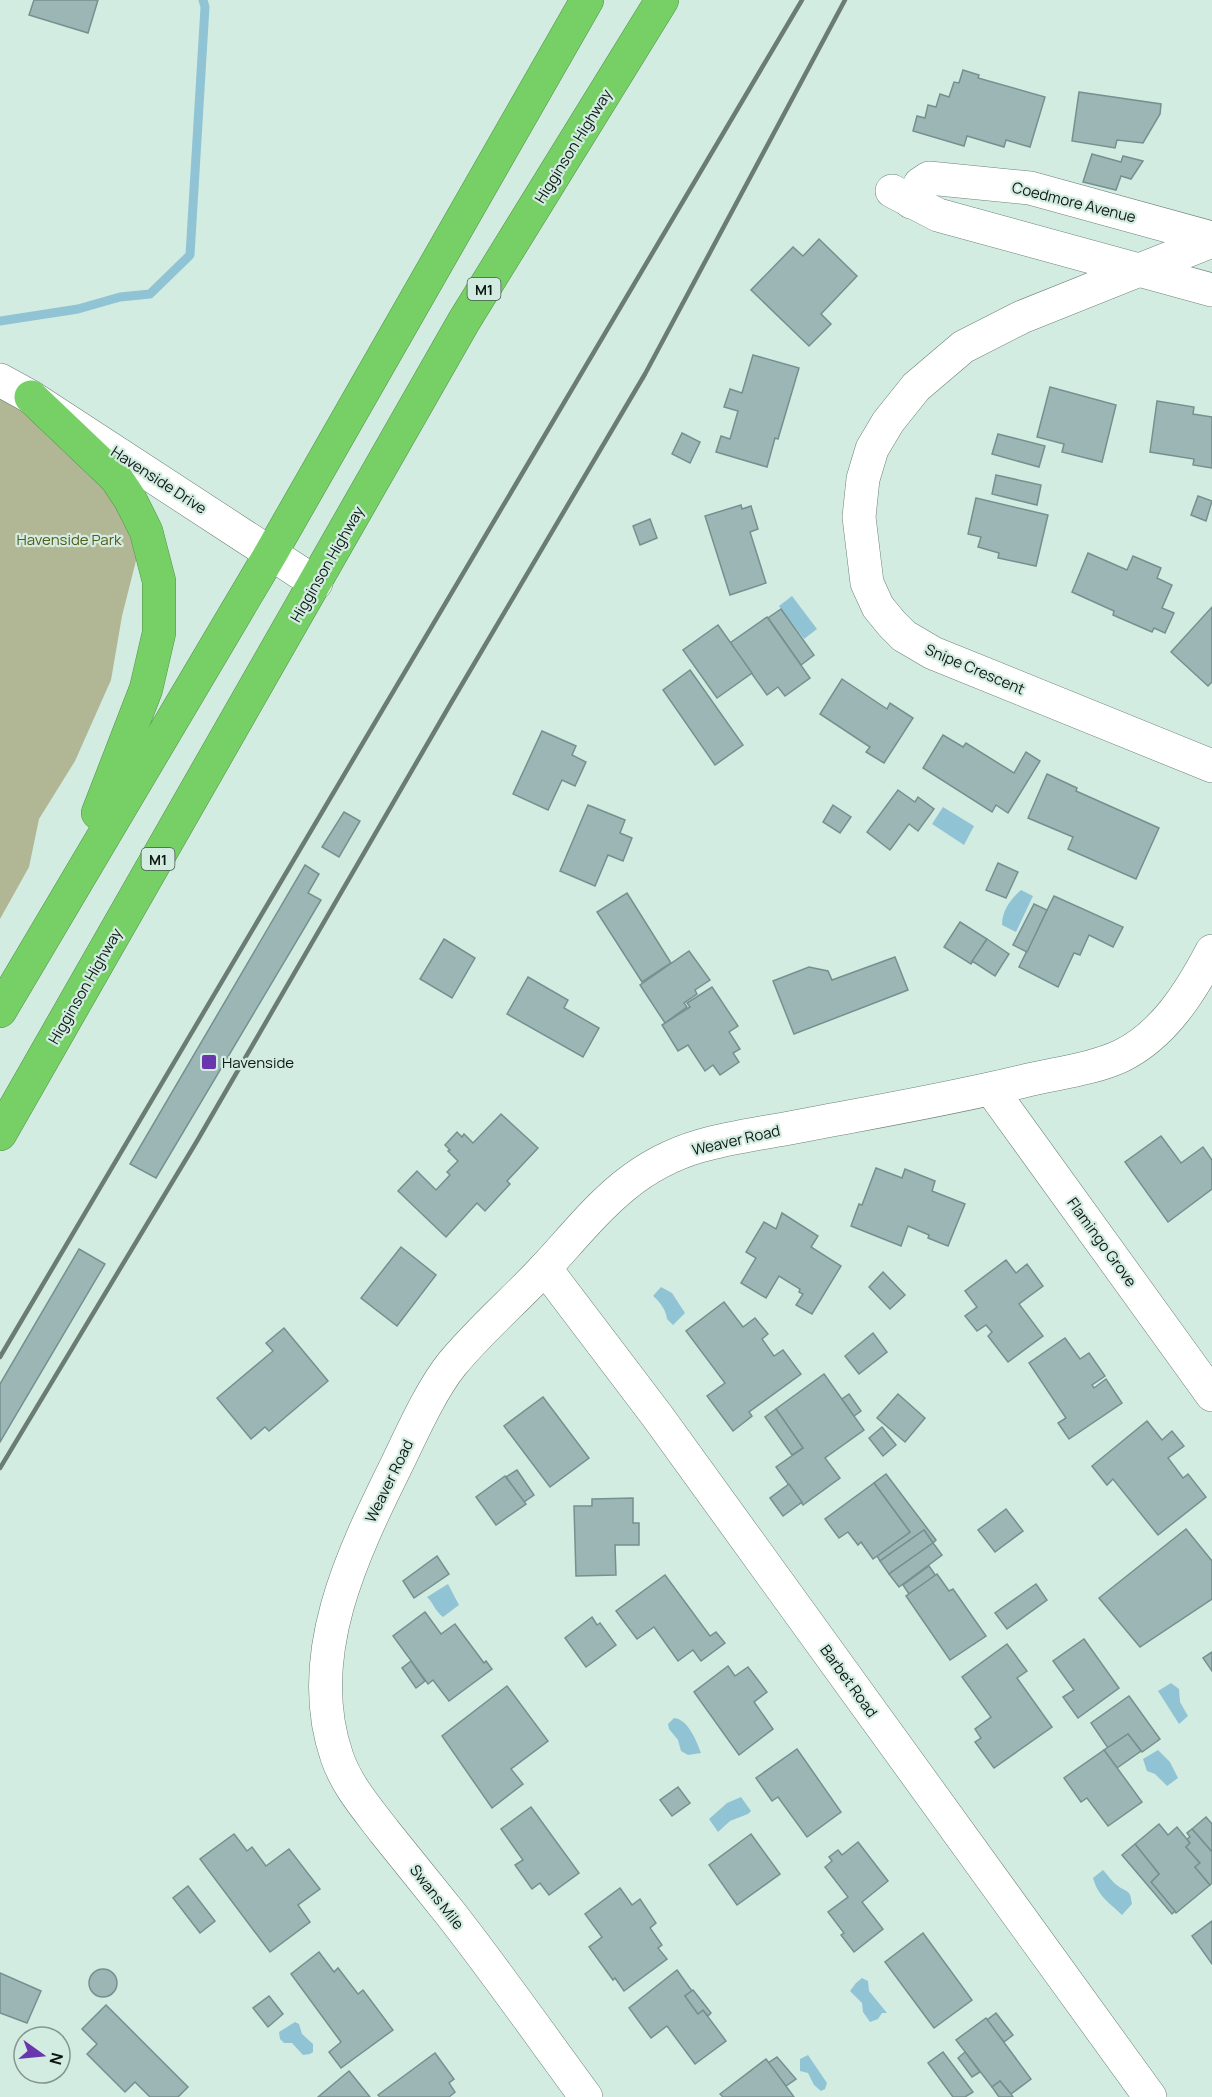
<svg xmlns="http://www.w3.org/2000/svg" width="1212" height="2097" font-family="Manrope,sans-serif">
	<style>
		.green { fill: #b1b695 }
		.water { fill: #90c4d5 }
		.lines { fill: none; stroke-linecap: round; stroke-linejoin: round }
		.stream { stroke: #90c4d5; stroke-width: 9 }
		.building { fill: #9bb6b5; stroke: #76908f; stroke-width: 1.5 }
		.minor-casing { stroke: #6c8278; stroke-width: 34 }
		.highway-casing { stroke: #528f49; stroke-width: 34 }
		.minor { stroke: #fff; stroke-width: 33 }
		.highway { stroke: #76d066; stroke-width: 33 }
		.rail { stroke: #6b7c75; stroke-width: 4.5 }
		.poi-dot { fill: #6a36ad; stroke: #d3ece1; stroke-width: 2 }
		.labels { text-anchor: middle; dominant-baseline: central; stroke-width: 4.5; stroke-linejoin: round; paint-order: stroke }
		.shield { fill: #d3ece1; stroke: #495751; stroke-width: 1.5 }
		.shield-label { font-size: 14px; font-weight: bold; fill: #0e1713 }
		.street-label { font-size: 15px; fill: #0e1713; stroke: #d3ece1 }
		.park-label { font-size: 15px; fill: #565b18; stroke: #d3ece1 }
		.poi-label { font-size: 15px; fill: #0e1713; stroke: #d3ece1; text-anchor: start }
	</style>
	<rect width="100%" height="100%" fill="#d3ece1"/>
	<polygon class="green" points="0,382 26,397 143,533 122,616 111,680 75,761 39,819 29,867 0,919"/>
	<g class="water">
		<polygon points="792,596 817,629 804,639 779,606"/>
		<polygon points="943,807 974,826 964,845 932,824"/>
		<path d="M1021 890 1033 896 1016 932 1002 925C1002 910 1011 899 1021 890Z"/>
		<path d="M661 1287 672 1293 685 1313 673 1325 667 1319C666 1310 660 1302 653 1296Z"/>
		<path d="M448 1584 459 1605 443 1617C435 1611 434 1604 427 1597Z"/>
		<polygon points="1171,1683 1179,1689 1180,1702 1188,1716 1179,1724 1158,1691"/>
		<path d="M674 1718C688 1719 697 1742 701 1753L688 1755 681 1751 678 1740 669 1729 668 1724Z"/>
		<polygon points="1158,1750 1170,1762 1178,1778 1167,1786 1155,1774 1147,1771 1143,1759"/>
		<polygon points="741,1797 751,1811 748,1814 730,1821 718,1832 709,1819 727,1803"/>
		<path d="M1103 1870C1108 1875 1112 1882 1118 1886 1128 1893 1130 1889 1132 1904L1122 1915C1108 1901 1099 1898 1093 1878Z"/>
		<polygon points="862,1978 868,1981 869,1991 887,2013 882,2013 878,2019 870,2022 863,2012 862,2003 850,1991 856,1983"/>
		<polygon points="295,2022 299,2024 302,2034 313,2044 313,2052 310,2054 303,2055 292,2043 284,2043 280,2039 279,2032"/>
		<polygon points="808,2055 827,2083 825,2089 821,2091 814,2085 808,2073 800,2071 800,2059"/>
	</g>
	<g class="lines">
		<polyline class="stream" points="0,321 78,309 120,297 150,294 190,255 205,7 203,0"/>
	</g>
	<g class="building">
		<polygon points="34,0 98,0 88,33 29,15"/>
		<polygon points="963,70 979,75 978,78 1045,97 1030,147 1006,140 1004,147 967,136 964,146 913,131 917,116 925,118 928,105 936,107 940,94 949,97 954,82 959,83"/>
		<polygon points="1079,92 1161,104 1160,114 1143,143 1117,140 1115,148 1072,141"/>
		<polygon points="1092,154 1121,162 1123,156 1143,161 1131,179 1121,176 1116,190 1083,182"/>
		<polygon points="819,239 857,276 821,314 831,324 809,346 751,290 793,247 803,256"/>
		<polygon points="753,355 799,368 778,439 775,438 767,467 716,452 721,436 730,439 738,411 724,407 730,389 742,393"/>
		<polygon points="1050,387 1116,405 1102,462 1062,452 1064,444 1037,437"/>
		<polygon points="1157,401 1194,407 1193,414 1212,417 1212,468 1193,465 1194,459 1150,452"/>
		<polygon points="682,433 700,442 690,463 672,454"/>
		<polygon points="998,434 1045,446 1039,467 992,454"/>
		<polygon points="996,475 1041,485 1037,505 992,494"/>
		<polygon points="1198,496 1212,501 1206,521 1191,515"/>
		<polygon points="976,498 1048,515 1036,566 998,558 999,553 978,547 981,537 968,534"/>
		<polygon points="741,505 742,509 751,506 758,529 750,532 766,583 730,595 705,516"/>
		<polygon points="650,519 657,538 640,545 633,526"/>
		<polygon points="1088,553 1127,570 1133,556 1161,568 1157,578 1172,585 1162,608 1174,613 1165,633 1154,628 1152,632 1113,615 1114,611 1072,592"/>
		<polygon points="1212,607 1212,682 1208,686 1171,652"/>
		<polygon points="781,609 814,655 801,665 768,618"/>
		<polygon points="767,617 810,678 785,696 778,687 767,695 730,643"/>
		<polygon points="718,625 752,673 717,698 683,650"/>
		<polygon points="690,670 743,745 715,765 663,690"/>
		<polygon points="842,679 887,709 890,703 913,718 884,763 866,752 870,747 820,714"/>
		<polygon points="542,731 576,746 572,755 586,762 575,786 562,780 548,810 513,794"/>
		<polygon points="943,735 963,747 966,743 1014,773 1026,752 1040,761 1008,813 996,805 992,812 923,768"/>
		<polygon points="1047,774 1077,788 1076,791 1159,828 1136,879 1068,849 1073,837 1028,818"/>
		<polygon points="898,790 915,802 918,797 934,809 918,831 909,824 890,850 867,832"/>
		<polygon points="588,805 625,820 620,833 632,838 623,861 608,855 595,886 560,871"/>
		<polygon points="833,805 851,817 840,833 823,822"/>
		<polygon points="344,812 360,821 339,857 322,847"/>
		<polygon points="998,863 1018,872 1006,898 986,890"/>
		<polygon points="305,865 319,874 308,893 321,900 156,1178 130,1164"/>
		<polygon points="627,893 671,963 642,982 597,912"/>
		<polygon points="1054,896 1123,927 1113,947 1089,935 1080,955 1074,953 1058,987 1019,967"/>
		<polygon points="1034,904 1047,910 1027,952 1013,945"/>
		<polygon points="960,922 987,939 971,964 944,947"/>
		<polygon points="444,939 475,958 452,998 420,979"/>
		<polygon points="987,939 1009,954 995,976 972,961"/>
		<polygon points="689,951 710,980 695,990 697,994 684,1003 687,1007 665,1023 640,985"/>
		<polygon points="895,957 908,990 794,1034 773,981 809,967 828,971 832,980"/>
		<polygon points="528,977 568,1000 564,1008 599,1028 583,1057 507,1014"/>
		<polygon points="712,987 738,1026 729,1032 740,1049 733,1053 739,1062 720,1075 713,1065 705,1071 688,1045 678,1051 662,1025 690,1007 687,1003"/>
		<polygon points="501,1114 538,1148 507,1181 510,1184 485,1211 477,1203 446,1237 398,1191 417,1171 436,1190 450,1175 447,1172 458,1161 448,1151 450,1150 445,1145 457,1132 462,1137 464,1134 473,1143"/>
		<polygon points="1161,1136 1181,1163 1203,1147 1212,1160 1212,1189 1168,1222 1125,1162"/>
		<polygon points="876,1168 902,1178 905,1169 935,1181 932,1191 965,1204 948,1246 928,1238 929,1235 908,1226 901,1246 851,1226 859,1204 862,1205"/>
		<polygon points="782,1213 818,1236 811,1247 841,1266 812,1314 796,1305 803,1294 799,1292 800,1289 779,1276 766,1298 741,1283 756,1258 746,1252 764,1222 776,1229"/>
		<polygon points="401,1247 436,1275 397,1326 361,1298"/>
		<polygon points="79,1249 105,1264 0,1442 0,1384"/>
		<polygon points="1006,1260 1016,1273 1027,1264 1043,1286 1019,1304 1043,1336 1008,1362 988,1336 992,1332 986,1325 977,1331 965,1316 977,1307 965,1291"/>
		<polygon points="883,1272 905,1295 890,1309 869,1287"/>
		<polygon points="724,1302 743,1327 755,1318 768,1334 762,1339 774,1356 783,1350 801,1374 749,1412 752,1416 733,1431 707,1396 725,1383 686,1331"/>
		<polygon points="284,1328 328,1381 269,1431 265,1427 251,1439 217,1398 273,1351 266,1343"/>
		<polygon points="873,1333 887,1352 859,1374 845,1356"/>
		<polygon points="1065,1338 1080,1359 1089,1353 1105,1376 1092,1385 1094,1388 1106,1379 1122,1403 1069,1439 1058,1423 1066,1418 1029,1363"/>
		<polygon points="824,1374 864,1430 825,1458 840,1478 803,1505 776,1467 803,1448 776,1409"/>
		<polygon points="849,1394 861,1411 854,1416 842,1399"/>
		<polygon points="898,1394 925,1418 905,1442 877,1418"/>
		<polygon points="543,1397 589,1458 550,1487 504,1426"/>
		<polygon points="776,1409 803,1448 792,1455 765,1417"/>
		<polygon points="1147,1421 1162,1440 1172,1431 1184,1446 1168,1458 1183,1478 1188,1474 1206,1497 1158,1535 1113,1479 1107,1485 1092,1466"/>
		<polygon points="882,1427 896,1445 883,1456 869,1438"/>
		<polygon points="517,1470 534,1495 524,1502 506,1477"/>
		<polygon points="886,1474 936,1540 933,1543 924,1530 880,1561 877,1556 910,1532 874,1483"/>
		<polygon points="505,1476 526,1504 496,1525 476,1497"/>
		<polygon points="874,1483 910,1532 873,1559 861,1542 858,1545 848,1532 839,1538 825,1519"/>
		<polygon points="789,1484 802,1502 783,1516 770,1498"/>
		<polygon points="633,1498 633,1523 639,1523 639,1545 615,1545 616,1575 576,1576 574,1506 592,1506 592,1499"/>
		<polygon points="1006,1509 1023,1531 995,1552 978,1530"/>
		<polygon points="1186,1529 1212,1561 1212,1599 1140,1647 1099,1598"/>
		<polygon points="924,1530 933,1543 889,1574 880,1561"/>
		<polygon points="933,1543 942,1555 899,1587 889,1574"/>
		<polygon points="437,1556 449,1574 414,1598 403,1581"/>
		<polygon points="929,1566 936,1576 909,1594 903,1585"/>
		<polygon points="937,1574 949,1591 953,1589 986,1636 950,1660 906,1596"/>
		<polygon points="665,1575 710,1636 716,1632 725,1643 701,1661 693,1650 678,1661 654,1627 637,1639 616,1611"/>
		<polygon points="1036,1584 1047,1600 1007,1629 995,1613"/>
		<polygon points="425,1612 441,1634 455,1624 484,1663 486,1661 492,1669 449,1701 433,1680 428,1684 393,1636"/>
		<polygon points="592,1617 597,1625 600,1623 616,1645 586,1667 565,1638"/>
		<polygon points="1084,1639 1119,1688 1078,1718 1063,1697 1074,1690 1053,1661"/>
		<polygon points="1007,1644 1027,1671 1017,1678 1052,1727 994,1768 975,1742 981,1738 975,1729 991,1717 962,1677"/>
		<polygon points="1212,1652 1212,1671 1203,1658"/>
		<polygon points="411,1661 425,1681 416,1688 402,1668"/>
		<polygon points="728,1666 735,1676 748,1667 767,1692 754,1702 773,1729 739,1755 694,1692"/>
		<polygon points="507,1686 548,1741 511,1769 523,1784 492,1808 442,1736"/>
		<polygon points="1129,1696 1160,1739 1142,1752 1128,1734 1108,1748 1091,1723"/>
		<polygon points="1128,1734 1141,1751 1117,1768 1104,1750"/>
		<polygon points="797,1749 841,1812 807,1837 778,1797 772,1801 756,1778"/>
		<polygon points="1104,1750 1142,1802 1108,1826 1087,1798 1081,1802 1064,1778"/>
		<polygon points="678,1787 690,1803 672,1816 660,1800"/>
		<polygon points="531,1807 579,1873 549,1895 540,1883 532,1889 515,1865 523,1860 501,1829"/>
		<polygon points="1206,1817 1212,1824 1212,1852 1192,1829"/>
		<polygon points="1159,1824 1168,1835 1177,1827 1190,1843 1186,1847 1200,1863 1195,1867 1210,1885 1176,1913 1151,1882 1159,1874 1135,1844"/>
		<polygon points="1192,1829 1212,1852 1212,1883 1210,1885 1195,1867 1200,1863 1186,1847 1190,1843 1187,1839 1190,1837 1187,1833"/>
		<polygon points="234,1834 247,1851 252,1847 266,1866 289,1849 320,1889 298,1905 310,1922 270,1952 200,1859"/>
		<polygon points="751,1834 780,1874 737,1905 709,1865"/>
		<polygon points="858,1842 888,1881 862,1902 883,1929 854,1952 841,1935 844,1933 828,1912 848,1897 825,1867 832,1861 829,1857 838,1850 842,1855"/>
		<polygon points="1135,1844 1159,1874 1151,1882 1175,1911 1172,1914 1122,1855"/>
		<polygon points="188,1886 215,1921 200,1933 173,1898"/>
		<polygon points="620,1888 632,1905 640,1899 656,1923 650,1928 662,1945 658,1948 667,1959 624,1991 615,1978 613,1980 589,1947 602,1937 585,1914"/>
		<polygon points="1212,1921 1212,1964 1192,1936"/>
		<polygon points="923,1933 972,2000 934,2028 885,1962"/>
		<polygon points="319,1952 334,1972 338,1968 358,1994 363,1990 393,2030 341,2068 329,2052 341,2042 291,1974"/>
		<circle cx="103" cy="1983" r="14"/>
		<polygon points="677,1970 692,1991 685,1996 698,2014 703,2010 726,2041 695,2064 667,2026 651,2038 629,2008"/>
		<polygon points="0,1973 41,1991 27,2023 0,2013"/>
		<polygon points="693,1990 711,2013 708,2016 703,2010 698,2014 685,1996"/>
		<polygon points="269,1996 283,2014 268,2027 253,2008"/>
		<polygon points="106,2005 188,2087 178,2097 150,2097 135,2082 125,2092 87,2054 97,2044 82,2029"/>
		<polygon points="996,2013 1013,2035 1004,2042 987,2020"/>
		<polygon points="986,2018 1031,2079 1011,2094 1000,2081 992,2087 956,2040"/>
		<polygon points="943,2052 973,2092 965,2097 953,2097 928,2063"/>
		<polygon points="965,2052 980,2072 972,2077 958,2058"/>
		<polygon points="435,2053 454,2079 449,2083 455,2092 449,2097 380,2097 378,2095"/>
		<polygon points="777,2057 796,2079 786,2086 768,2063"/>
		<polygon points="766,2059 794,2097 723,2097 720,2094"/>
		<polygon points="349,2071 370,2097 318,2097"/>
		<polygon points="1000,2081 1011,2094 1013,2097 999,2097 992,2087"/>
	</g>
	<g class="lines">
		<defs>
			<g id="minor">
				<polyline points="892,191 938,215 1212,290"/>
				<polyline points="911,202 920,184 929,178 1030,188 1212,238"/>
				<polyline points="1212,241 1022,317 963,347 916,387 888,422 872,449 863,479 859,517 867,583 878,607 892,624 904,636 933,653 1212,766"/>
				<polyline points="0,380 31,397 316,583"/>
				<polyline points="991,1089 1212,1395"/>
				<polyline points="545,1268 658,1417 1150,2097"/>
				<path d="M586 2097C541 2036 497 1973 450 1913 428 1886 406 1858 384 1831 366 1807 347 1786 337 1757 302 1656 353 1553 397 1464 412 1433 431 1390 452 1364 480 1330 514 1301 544 1269 593 1216 627 1167 700 1146 731 1137 764 1133 795 1127 873 1112 951 1099 1028 1080 1058 1073 1093 1069 1121 1056 1164 1035 1191 991 1212 951"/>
			</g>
			<g id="highway">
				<polyline points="31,397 116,478 130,499 146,531 159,581 159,633 146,689 98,813"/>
				<polyline points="0,1011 271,553 587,0"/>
				<polyline points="0,1134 464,321 662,0"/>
			</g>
		</defs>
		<use href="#minor" class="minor-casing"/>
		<use href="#highway" class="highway-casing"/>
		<use href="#minor" class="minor"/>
		<use href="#highway" class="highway"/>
		<g class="rail">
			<polyline points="0,1357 802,0"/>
			<polyline points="0,1468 197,1141 451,703 645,374 845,0"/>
		</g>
	</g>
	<rect class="poi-dot" x="201" y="1054" width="16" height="16" rx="3"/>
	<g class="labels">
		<g class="shield">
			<rect x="467.5" y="278" width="33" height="22" rx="4.5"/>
			<rect x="141.5" y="848" width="33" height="22" rx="4.5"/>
		</g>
		<g class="shield-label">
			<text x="484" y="289">M1</text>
			<text x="158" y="859">M1</text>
		</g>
		<g class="street-label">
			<text transform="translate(573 146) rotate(-58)">Higginson Highway</text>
			<text transform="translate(1074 202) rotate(14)">Coedmore Avenue</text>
			<text transform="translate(159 480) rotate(33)">Havenside Drive</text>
			<text transform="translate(327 564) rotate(-60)">Higginson Highway</text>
			<text transform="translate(975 669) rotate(23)">Snipe Crescent</text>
			<text transform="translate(85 986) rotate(-60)">Higginson Highway</text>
			<text transform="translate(736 1140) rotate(-13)">Weaver Road</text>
			<text transform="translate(1102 1242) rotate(54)">Flamingo Grove</text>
			<text transform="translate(389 1481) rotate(-64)">Weaver Road</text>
			<text transform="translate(849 1681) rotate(54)">Barbet Road</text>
			<text transform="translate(437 1897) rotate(52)">Swans Mile</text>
		</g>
		<g class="park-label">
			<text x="69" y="539">Havenside Park</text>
		</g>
		<g class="poi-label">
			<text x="222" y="1062">Havenside</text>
		</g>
	</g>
	<g transform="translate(42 2055) rotate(105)"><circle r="28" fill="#d3ece1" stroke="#84978f" stroke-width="1.5"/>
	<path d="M0-4.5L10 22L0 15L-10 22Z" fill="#6a36ad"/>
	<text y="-9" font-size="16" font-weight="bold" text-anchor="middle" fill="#0e1713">N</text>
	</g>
</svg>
